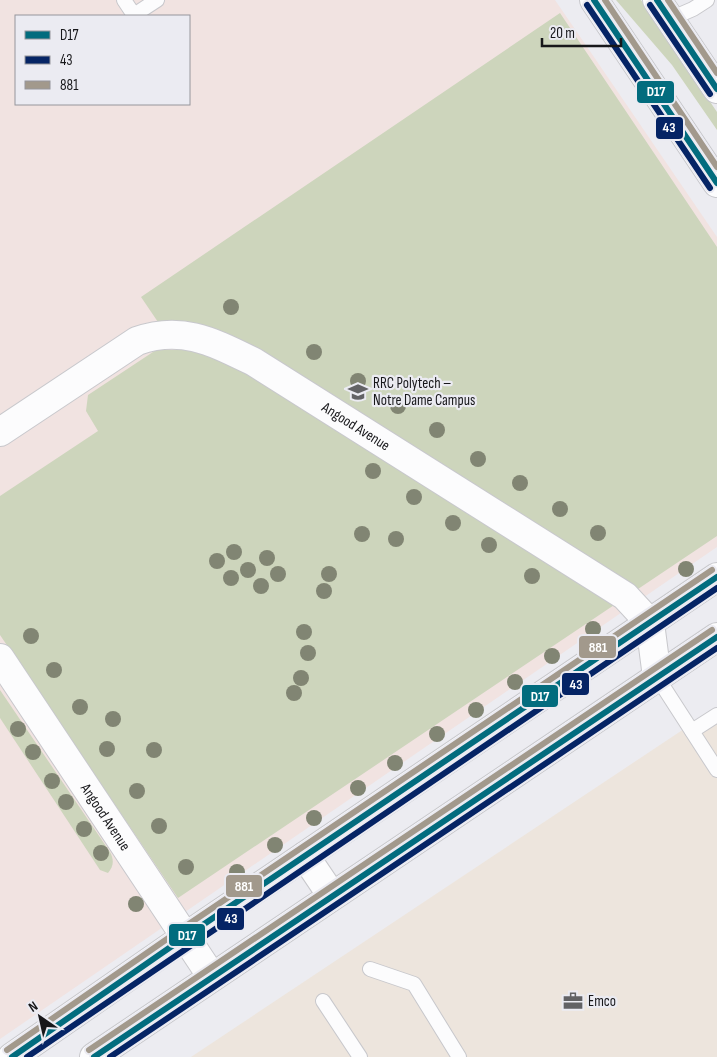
<svg xmlns="http://www.w3.org/2000/svg" width="717" height="1057" font-family="'Sofia Sans Condensed',sans-serif">
	<style>
		.industrial { fill: #ede5dd }
		.education { fill: #f1e3e1; fill-rule: evenodd }
		.green { fill: #cdd5bc }
		.lines { fill: none; stroke-linecap: round; stroke-linejoin: round }
		.lane-casing { stroke: #c8c8cc; stroke-width: 16 }
		.street-casing { stroke: #c8c8cc; stroke-width: 30 }
		.secondary-casing { stroke: #c8c8cc; stroke-width: 30 }
		.primary-casing { stroke: #c8c8cc; stroke-width: 30 }
		.lane { stroke: #fcfcfd; stroke-width: 14 }
		.street { stroke: #fcfcfd; stroke-width: 28 }
		.secondary { stroke: #fcfcfd; stroke-width: 28 }
		.primary { stroke: #fcfcfd; stroke-width: 28 }
		.bus-1-casing { stroke: #ebebf2; stroke-width: 10 }
		.bus-2-casing { stroke: #ebebf2; stroke-width: 10 }
		.bus-3-casing { stroke: #ebebf2; stroke-width: 10 }
		.bus-1 { stroke: #026c7e; stroke-width: 6 }
		.bus-2 { stroke: #052465; stroke-width: 6 }
		.bus-3 { stroke: #a2998c; stroke-width: 6 }
		.tree { fill: #818573 }
		.labels { text-anchor: middle; dominant-baseline: central; stroke-width: 4.5; stroke-linejoin: round; paint-order: stroke }
		.poi-label { font-size: 15px; fill: #17171a; stroke: #ebebf2; text-anchor: start }
		.street-label { font-size: 15px; fill: #17171a; stroke: #ebebf2 }
		.line-badge { stroke: #ebebf2; stroke-width: 2 }
		.badge-label { font-size: 14px; text-anchor: middle; font-weight: bold; fill: #fff }
	</style>
	<rect width="100%" height="100%" fill="#ececf1"/>
	<polygon class="industrial" points="717,707 717,1057 191,1057"/>
	<path class="education" d="M0 0H555L717 237V547L0 1039ZM16 16H189V104H16Z"/>
	<g class="green">
		<polygon points="616,0 641,0 717,112 717,130 672,65"/>
		<polygon points="560,13 717,247 717,536 178,898 0,635 0,496 98,431 86,411 88,395 156,350 177,350 141,297"/>
		<path d="M0 690 110 852C114 860 114 866 108 873L100 870 0 718Z"/>
	</g>
	<g class="lines">
		<defs>
			<g id="lane">
				<polyline points="124,0 134,15 157,0"/>
				<polyline points="670,19 693,9 707,0"/>
				<polyline points="657,677 717,770"/>
				<polyline points="692,731 717,715"/>
				<polyline points="370,969 414,984 459,1057"/>
				<polyline points="323,1001 360,1057"/>
			</g>
			<g id="street">
				<path id="s1" d="M0 432 137 341C182 325 213 342 254 362L625 596 650 623 657 677"/>
				<path id="s2" d="M0 658 212 977"/>
			</g>
			<g id="secondary">
				<polyline points="305,856 332,896"/>
				<polyline points="12,1057 185,937 717,577"/>
				<polyline points="94,1057 717,637"/>
			</g>
			<g id="primary">
				<polyline points="594,0 717,183"/>
				<polyline points="657,0 717,89"/>
			</g>
		</defs>
		<use href="#lane" class="lane-casing"/>
		<use href="#street" class="street-casing"/>
		<use href="#secondary" class="secondary-casing"/>
		<use href="#primary" class="primary-casing"/>
		<use href="#lane" class="lane"/>
		<use href="#street" class="street"/>
		<use href="#secondary" class="secondary"/>
		<use href="#primary" class="primary"/>
		<defs>
			<g id="bus-1">
				<polyline points="594,0 717,183"/>
				<polyline points="657,0 717,89"/>
				<polyline points="12,1057 185,937 717,577"/>
				<polyline points="94,1057 717,637"/>
			</g>
			<g id="bus-2">
				<polyline points="587,5 710,188"/>
				<polyline points="650,5 710,94"/>
				<polyline points="27,1057 717,588"/>
				<polyline points="110,1057 717,648"/>
			</g>
			<g id="bus-3">
				<polyline points="605,0 717,167"/>
				<polyline points="668,0 717,73"/>
				<polyline points="7,1050 180,930 712,570"/>
				<polyline points="89,1050 712,630"/>
			</g>
		</defs>
		<use href="#bus-1" class="bus-1-casing"/>
		<use href="#bus-2" class="bus-2-casing"/>
		<use href="#bus-3" class="bus-3-casing"/>
		<use href="#bus-1" class="bus-1"/>
		<use href="#bus-2" class="bus-2"/>
		<use href="#bus-3" class="bus-3"/>
	</g>
	<g class="tree">
		<circle cx="231" cy="307" r="8"/>
		<circle cx="314" cy="352" r="8"/>
		<circle cx="358" cy="381" r="8"/>
		<circle cx="398" cy="406" r="8"/>
		<circle cx="437" cy="430" r="8"/>
		<circle cx="478" cy="459" r="8"/>
		<circle cx="373" cy="471" r="8"/>
		<circle cx="520" cy="483" r="8"/>
		<circle cx="414" cy="497" r="8"/>
		<circle cx="560" cy="509" r="8"/>
		<circle cx="453" cy="523" r="8"/>
		<circle cx="598" cy="533" r="8"/>
		<circle cx="362" cy="534" r="8"/>
		<circle cx="396" cy="539" r="8"/>
		<circle cx="489" cy="545" r="8"/>
		<circle cx="234" cy="552" r="8"/>
		<circle cx="267" cy="558" r="8"/>
		<circle cx="217" cy="561" r="8"/>
		<circle cx="686" cy="569" r="8"/>
		<circle cx="248" cy="570" r="8"/>
		<circle cx="278" cy="574" r="8"/>
		<circle cx="329" cy="574" r="8"/>
		<circle cx="532" cy="576" r="8"/>
		<circle cx="231" cy="578" r="8"/>
		<circle cx="261" cy="586" r="8"/>
		<circle cx="324" cy="591" r="8"/>
		<circle cx="593" cy="629" r="8"/>
		<circle cx="304" cy="632" r="8"/>
		<circle cx="31" cy="636" r="8"/>
		<circle cx="308" cy="653" r="8"/>
		<circle cx="552" cy="656" r="8"/>
		<circle cx="54" cy="670" r="8"/>
		<circle cx="301" cy="678" r="8"/>
		<circle cx="515" cy="682" r="8"/>
		<circle cx="294" cy="693" r="8"/>
		<circle cx="80" cy="707" r="8"/>
		<circle cx="476" cy="710" r="8"/>
		<circle cx="113" cy="719" r="8"/>
		<circle cx="18" cy="729" r="8"/>
		<circle cx="437" cy="734" r="8"/>
		<circle cx="107" cy="749" r="8"/>
		<circle cx="154" cy="750" r="8"/>
		<circle cx="33" cy="752" r="8"/>
		<circle cx="395" cy="763" r="8"/>
		<circle cx="52" cy="781" r="8"/>
		<circle cx="358" cy="788" r="8"/>
		<circle cx="137" cy="791" r="8"/>
		<circle cx="66" cy="802" r="8"/>
		<circle cx="314" cy="818" r="8"/>
		<circle cx="159" cy="826" r="8"/>
		<circle cx="84" cy="829" r="8"/>
		<circle cx="275" cy="845" r="8"/>
		<circle cx="101" cy="853" r="8"/>
		<circle cx="186" cy="867" r="8"/>
		<circle cx="237" cy="872" r="8"/>
		<circle cx="136" cy="904" r="8"/>
	</g>
	<defs>
		<symbol id="university-bare" viewBox="-9 -9 18 18"><path d="M0-5L7-2L0 1L-7-2ZM-4 1L0 2.5L4 1V4Q0 6-4 4Z" fill="#626265" stroke="#ebebf2" stroke-width="2.5" paint-order="stroke"/></symbol>
		<symbol id="office-bare" viewBox="-9 -9 18 18"><path d="M-6-3h4V-5.5h4V-3h4V5H-6ZM-1-4.5V-3h2v-1.5ZM-6 0V1H6V0Z" fill="#626265" stroke="#ebebf2" stroke-width="2.5" paint-order="stroke"/></symbol>
	</defs>
	<g fill-rule="evenodd">
		<use href="#university-bare" x="344" y="378" width="28" height="28"/>
		<use href="#office-bare" x="559" y="987" width="28" height="28"/>
	</g>
	<g class="labels">
		<g class="poi-label">
			<text x="373" y="383">RRC Polytech –<tspan x="373" dy="17">Notre Dame Campus</tspan></text>
			<text x="588" y="1001">Emco</text>
		</g>
		<g class="street-label">
			<text stroke="none"><textPath href="#s1" startOffset="408">Angood Avenue</textPath></text>
			<text stroke="none"><textPath href="#s2" startOffset="191">Angood Avenue</textPath></text>
		</g>
	</g>
	<g class="line-badge">
		<rect x="636" y="80" width="39" height="24" rx="5" fill="#026c7e"/>
		<rect x="655" y="116" width="29" height="24" rx="5" fill="#052465"/>
		<rect x="578" y="635" width="39" height="24" rx="5" fill="#a2998c"/>
		<rect x="561" y="672" width="29" height="24" rx="5" fill="#052465"/>
		<rect x="521" y="684" width="38" height="24" rx="5" fill="#026c7e"/>
		<rect x="225" y="874" width="38" height="24" rx="5" fill="#a2998c"/>
		<rect x="216" y="907" width="29" height="24" rx="5" fill="#052465"/>
		<rect x="168" y="923" width="38" height="24" rx="5" fill="#026c7e"/>
	</g>
	<g class="badge-label">
		<text x="656" y="96">D17</text>
		<text x="669" y="132">43</text>
		<text x="598" y="652">881</text>
		<text x="576" y="689">43</text>
		<text x="540" y="701">D17</text>
		<text x="244" y="891">881</text>
		<text x="231" y="923">43</text>
		<text x="187" y="940">D17</text>
	</g>
	<rect x="15" y="15" width="175" height="90" fill="#ebebf2" stroke="#96969c"/>
	<rect x="25" y="31" width="25" height="8" fill="#026c7e" stroke="#96969c"/>
	<text x="60" y="40" font-size="15" fill="#17171a">D17</text>
	<rect x="25" y="56" width="25" height="8" fill="#052465" stroke="#96969c"/>
	<text x="60" y="65" font-size="15" fill="#17171a">43</text>
	<rect x="25" y="81" width="25" height="8" fill="#a2998c" stroke="#96969c"/>
	<text x="60" y="90" font-size="15" fill="#17171a">881</text>
	<g transform="translate(40 1017) rotate(326)" stroke="#ebebf2" stroke-width="4" paint-order="stroke">
	<path d="M0-4L9 19L0 12L-9 19Z" fill="#17171a"/>
	<text y="-8" font-size="14" font-weight="bold" text-anchor="middle" fill="#17171a">N</text>
	</g>
	<path d="M542 38v8h79v-8" fill="none" stroke="#17171a" stroke-width="2.5"/>
	<text x="550" y="38" font-size="15" fill="#17171a" stroke="#ebebf2" stroke-width="4" paint-order="stroke">20 m</text>
</svg>
